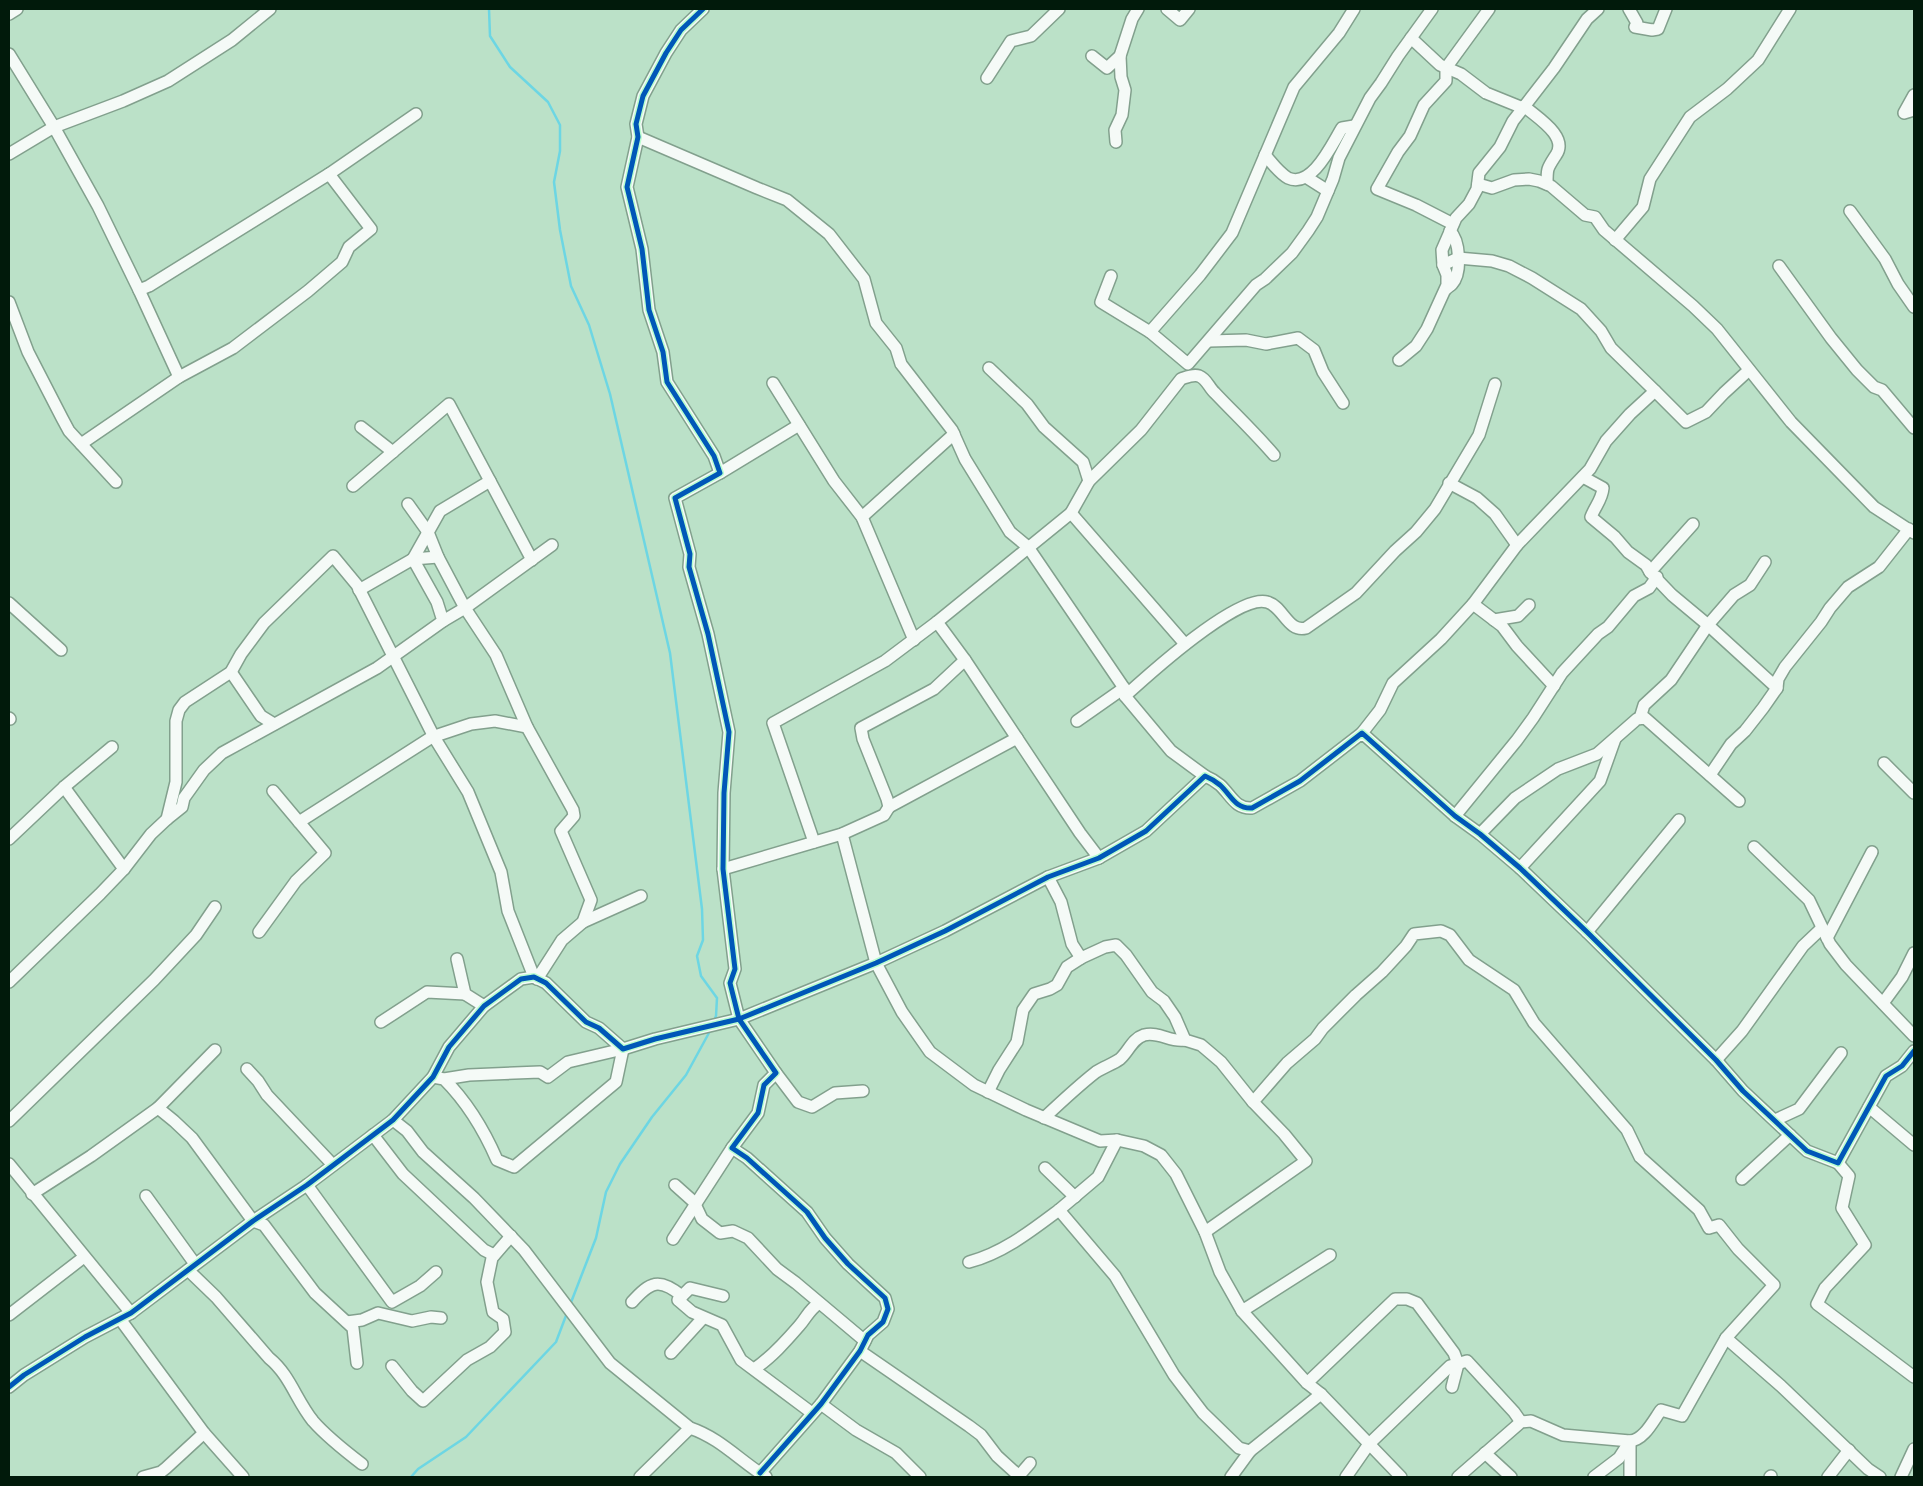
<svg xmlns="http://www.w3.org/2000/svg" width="1923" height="1486" font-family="Signika,sans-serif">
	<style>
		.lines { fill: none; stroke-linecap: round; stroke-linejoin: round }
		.stream { stroke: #6dd6e3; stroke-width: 2.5 }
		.minor-casing { stroke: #82a08d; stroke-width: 14 }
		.minor { stroke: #f5faf7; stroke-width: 11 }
		.cycleway-casing { stroke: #b9fdcf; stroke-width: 8 }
		.cycleway { stroke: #0057b8; stroke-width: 5 }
	</style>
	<rect width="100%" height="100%" fill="#bbe1c8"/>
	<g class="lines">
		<g class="stream">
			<polyline points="489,9 490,36 510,67 548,102 560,125 560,151 554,182 560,230 571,286 589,325 610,394 670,653 702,909 703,940 697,956 701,976 717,998 716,1016 714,1021"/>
			<polyline points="570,1305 596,1238 606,1192 620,1164 652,1117 686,1075 710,1031"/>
			<polyline points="411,1477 418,1469 466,1437 556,1342 567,1313"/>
		</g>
		<defs>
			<g id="minor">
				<polyline points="703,9 681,30 666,53 643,96 636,124 638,137 627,187 642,249 649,310 663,352 667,382 714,456 720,473 675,498 690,554 689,567 708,634 729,732 724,793 723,869 735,969 730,983 739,1019 776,1073 764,1085 758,1113 732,1148 747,1158 807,1212 825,1238 848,1264 885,1298 888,1309 883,1322 868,1335 860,1351 821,1404 760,1473"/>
				<polyline points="1167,9 1180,20 1189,9"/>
				<polyline points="1354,9 1339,33 1294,87 1232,233 1200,275 1150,332 1188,364 1256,285 1265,279 1292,253 1308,231 1317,217 1333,179 1339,158 1370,98 1381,83 1398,56 1432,9"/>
				<polyline points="1629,9 1637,23 1635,27 1652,30 1658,29 1666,9"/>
				<polyline points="9,14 17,9"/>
				<polyline points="1411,38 1440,65 1461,74 1486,93 1523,108"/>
				<polyline points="9,54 54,127 98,206 139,290 149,286 329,174 416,114"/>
				<polyline points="1092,56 1107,68 1120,56 1132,19 1138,9"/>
				<polyline points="987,78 1011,41 1031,36 1059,9"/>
				<polyline points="1914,95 1904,113 1914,110"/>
				<path d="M1524 106C1536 117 1569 136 1556 155 1547 169 1547 168 1547 184"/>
				<polyline points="638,137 757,188 787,200 829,234 864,279 876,323 896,348 901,364 952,430 965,459 1010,532 1028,547 1124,688 1125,696 1171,751 1205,776"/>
				<polyline points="1116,142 1115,130 1122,115 1125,90 1121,77 1120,56"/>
				<polyline points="9,154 54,127 123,101 168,81 232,40 270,9"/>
				<path d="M1265 155C1272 163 1279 173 1288 178 1312 189 1332 144 1342 128L1354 126"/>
				<polyline points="1306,177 1328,191"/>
				<polyline points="1478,184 1492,188 1514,180 1529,179 1539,181 1551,186 1585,215 1595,217 1604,230 1693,306 1717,329 1791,422 1874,507 1914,533"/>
				<polyline points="1850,211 1885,259 1898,284 1914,307"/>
				<polyline points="1453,224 1416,205 1377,189 1398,152 1410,136 1424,105 1446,81 1446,68 1489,9"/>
				<polyline points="1615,240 1643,207 1650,179 1690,117 1727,89 1758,60 1790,9"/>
				<polyline points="1443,265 1458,258 1492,261 1509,266 1532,278 1581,309 1601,331 1611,348 1655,391"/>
				<polyline points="1779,266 1831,338 1857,370 1874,387 1882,390 1914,428"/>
				<polyline points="1111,276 1101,302 1150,332"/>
				<path d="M1446 289C1448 287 1450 286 1452 284 1462 273 1460 241 1450 231"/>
				<polyline points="139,290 179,377"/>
				<polyline points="9,302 28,352 62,418 69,431 116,482"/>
				<polyline points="1209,341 1246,340 1266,344 1298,338 1314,350 1323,372 1343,403"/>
				<polyline points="1399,360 1416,346 1427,329 1447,285 1447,275 1443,265 1442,250 1456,218 1469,204 1477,189 1479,173 1500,147 1513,121 1554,68 1587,19 1598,9"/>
				<polyline points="989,368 1027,404 1044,427 1083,462 1089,481"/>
				<polyline points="773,383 834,481 862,517 914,640"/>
				<polyline points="361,427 393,452"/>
				<polyline points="81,444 179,377 233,348 308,291 342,262 349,247 371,229 329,174"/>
				<polyline points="720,473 799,425"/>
				<path d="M1583 477 1603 488C1602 500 1595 506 1591 517L1615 537 1628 552 1646 565 1650 572"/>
				<polyline points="490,481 532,560"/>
				<polyline points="1449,483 1477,498 1495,514 1517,545"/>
				<polyline points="408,504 428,532 438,557 465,608 496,655 527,727 573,810 574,816 561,831 591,900 583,922 562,940 537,979"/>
				<polyline points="1071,513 1185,644"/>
				<polyline points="862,517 954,434"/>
				<polyline points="1693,524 1650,572 1672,595 1708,625 1777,688"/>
				<polyline points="359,590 413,559 438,557"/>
				<polyline points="9,603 61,650"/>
				<polyline points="1473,604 1502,626 1517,646 1554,686"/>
				<polyline points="1494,620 1518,616 1529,605"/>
				<polyline points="443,621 465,608 552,545"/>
				<polyline points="231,672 261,716 274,724"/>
				<path d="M1125 696C1147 676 1238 593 1267 602 1283 606 1288 633 1306 628L1356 593 1395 551 1416 532 1435 509 1479 435 1495 384"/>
				<polyline points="9,718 10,719"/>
				<polyline points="1640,718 1644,705 1671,680 1708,625 1734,595 1750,585 1765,562"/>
				<polyline points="1077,721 1124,688"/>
				<polyline points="1362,733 1380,710 1393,683 1441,639 1473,604 1517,545 1590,469 1606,441 1630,414 1655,391 1686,422 1706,412 1724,393 1749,370"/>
				<polyline points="1884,763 1914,793"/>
				<polyline points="1710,775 1731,744 1745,731 1763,708 1777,688 1778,679 1785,667 1821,622 1830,608 1848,587 1879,567 1909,529"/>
				<polyline points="64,787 124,869"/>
				<polyline points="889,807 1017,738"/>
				<polyline points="1455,816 1517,740 1533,718 1562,673 1598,634 1608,627 1634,596 1649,588 1657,577"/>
				<polyline points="167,819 182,807 184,798 204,770 222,753 377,668 443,621 437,602 413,559 440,511 490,481 449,404 353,486"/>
				<polyline points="299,822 432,737 471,724 495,721 527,727"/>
				<polyline points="842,834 876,963 902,1012 930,1052 974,1085 1026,1110 1100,1141 1117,1140 1144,1146 1161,1155 1176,1174 1205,1232 1220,1272 1242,1311 1307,1383 1321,1394 1401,1477"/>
				<polyline points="1480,834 1515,798 1558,769 1597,754 1637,719 1645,718 1739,801"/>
				<polyline points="9,839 64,787 112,747"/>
				<polyline points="814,842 773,723 885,661 937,622"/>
				<polyline points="1754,847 1809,900 1830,944 1846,965 1914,1036"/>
				<path d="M1099 858 1080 833 965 660 937 622 1071 513 1089 481 1141 430 1181 379C1187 377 1193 374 1199 376 1207 379 1209 388 1215 393 1235 414 1255 433 1274 455"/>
				<polyline points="1520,868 1600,781 1615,739"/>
				<polyline points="723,869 842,834 884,815 889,807 887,799 863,739 861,728 934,689 965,660"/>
				<polyline points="1048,877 1061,902 1072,944 1081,958"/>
				<polyline points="583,922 641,896"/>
				<polyline points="259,932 296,881 325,853 273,791"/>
				<polyline points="1587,932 1679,820"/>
				<polyline points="1827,938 1872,852"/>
				<polyline points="457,959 465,994 484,1006"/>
				<polyline points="9,982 100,894 124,869 151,834 167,819 176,782 176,721 179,710 185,702 231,672 241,654 264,623 333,556 357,585 434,737 468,792 501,872 508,911 534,977"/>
				<polyline points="1883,1003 1902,977 1914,953"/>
				<polyline points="381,1022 427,992 465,994"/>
				<polyline points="1716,1060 1742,1031 1803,946 1822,928"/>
				<polyline points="247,1069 258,1081 267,1095 333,1165"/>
				<polyline points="776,1073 798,1102 812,1107 835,1093 863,1091"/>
				<path d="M433 1077 444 1079 469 1075 540 1072 548 1077 568 1062 623 1049 616 1082 514 1167 497 1160C484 1130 467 1102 444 1079"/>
				<polyline points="988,1092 999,1070 1017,1042 1023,1010 1034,994 1050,989 1057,985 1067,967 1081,958 1105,947 1116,945 1126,955 1152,992 1164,1001 1175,1017 1185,1040 1201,1045 1221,1062 1253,1102"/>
				<polyline points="1869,1107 1914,1145"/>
				<polyline points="158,1108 215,1050"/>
				<path d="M1044 1118C1061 1102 1078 1086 1096 1072 1104 1067 1113 1064 1120 1059 1129 1051 1132 1039 1144 1035 1159 1031 1171 1043 1185 1040"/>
				<path d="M393 1120 407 1131 423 1152 474 1198 524 1250 610 1363 690 1428C720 1438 740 1461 766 1477"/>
				<polyline points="1775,1120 1799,1109 1841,1053"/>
				<polyline points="9,1121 154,980 196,935 215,907"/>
				<polyline points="373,1135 403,1174 484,1250 494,1255"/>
				<polyline points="1117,1140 1098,1177 1059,1210 1115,1276 1174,1375 1203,1413 1239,1448 1250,1451 1321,1394"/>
				<polyline points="1838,1163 1849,1176 1842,1208 1865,1245 1825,1288 1817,1304 1914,1377"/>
				<polyline points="9,1164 131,1313"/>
				<polyline points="1045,1168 1075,1197"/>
				<polyline points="1742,1179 1790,1135"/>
				<polyline points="307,1185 392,1302 420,1286 436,1272"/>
				<polyline points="675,1185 694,1202 702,1219 720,1233 733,1231 748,1238 777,1269 796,1283 865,1341"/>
				<polyline points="32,1194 91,1156 158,1108 174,1121 192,1138 253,1221 264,1225 315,1293 353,1328 357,1363"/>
				<polyline points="146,1196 195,1264"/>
				<path d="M1205 1232 1306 1161 1284 1134 1253 1102 1287 1063 1315 1039 1323 1028 1356 995 1382 972 1406 946 1414 934 1441 931 1450 935 1469 960 1514 990 1534 1023 1627 1130 1640 1157 1699 1210 1709 1228 1719 1225 1738 1249 1774 1285 1726 1338 1682 1416 1661 1410C1653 1421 1644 1440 1630 1441L1563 1435 1531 1421 1521 1422 1458 1477"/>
				<polyline points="673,1239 732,1148"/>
				<path d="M969 1262C1003 1253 1031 1231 1059 1210"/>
				<path d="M188 1270 216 1297 269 1358C290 1375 296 1400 313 1421 327 1437 345 1451 362 1464"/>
				<polyline points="723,1296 690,1288 678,1300 692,1312 722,1325 741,1360 812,1413"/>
				<path d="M632 1302C650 1282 659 1277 682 1296"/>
				<polyline points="1242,1311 1330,1255"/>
				<polyline points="9,1315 84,1257"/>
				<polyline points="120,1319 204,1433 243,1477"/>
				<polyline points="347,1322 362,1320 378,1313 412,1321 431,1317 441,1318"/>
				<polyline points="1726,1338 1781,1386 1868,1469 1880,1477"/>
				<polyline points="860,1351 969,1426 981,1435 997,1456 1019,1476"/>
				<polyline points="671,1353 703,1318"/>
				<polyline points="392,1366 412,1391 423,1401 467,1360 490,1347 505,1332 503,1319 493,1312 487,1282 492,1258 511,1236"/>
				<path d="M754 1369C771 1358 786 1341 799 1326 807 1317 808 1311 819 1303"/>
				<polyline points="1307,1383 1395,1299 1407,1299 1417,1303 1454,1353 1458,1364 1452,1387"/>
				<path d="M9 1387 24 1375 85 1337 131 1313 253 1221 307 1185 393 1120 433 1077 449 1047 484 1006 521 979 534 977 546 983 586 1022 599 1028 623 1049 655 1039 739 1019 876 963 945 931 1048 877 1099 858 1146 831 1205 776C1210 778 1215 781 1220 785 1231 795 1235 809 1252 808L1300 781 1362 733 1455 816 1480 834 1520 868 1587 932 1716 1060 1743 1091 1807 1151 1838 1163 1886 1076 1902 1066 1914 1051"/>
				<polyline points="821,1404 856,1430 896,1453 920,1477"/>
				<polyline points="1485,1453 1511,1477"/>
				<polyline points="143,1477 161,1472 166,1468 204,1433"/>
				<polyline points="640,1477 690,1428"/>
				<polyline points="1018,1477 1030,1463"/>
				<polyline points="1231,1477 1250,1451"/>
				<polyline points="1346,1477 1369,1444 1450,1366 1467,1361 1514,1412 1521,1422"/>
				<polyline points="1594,1477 1619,1458 1630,1441"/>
				<polyline points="1630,1477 1630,1442"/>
				<polyline points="1770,1477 1771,1476"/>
				<polyline points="1828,1477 1849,1450"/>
				<polyline points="1901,1477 1914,1449"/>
			</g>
		</defs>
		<use href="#minor" class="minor-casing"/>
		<use href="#minor" class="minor"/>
		<defs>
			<g id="cycleway">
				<polyline points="703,9 681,30 666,53 643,96 636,124 638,137 627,187 642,249 649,310 663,352 667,382 714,456 720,473 675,498 690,554 689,567 708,634 729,732 724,793 723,869 735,969 730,983 739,1019 776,1073 764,1085 758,1113 732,1148 747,1158 807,1212 825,1238 848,1264 885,1298 888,1309 883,1322 868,1335 860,1351 821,1404 760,1473"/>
				<path d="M9 1387 24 1375 85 1337 131 1313 253 1221 307 1185 393 1120 433 1077 449 1047 484 1006 521 979 534 977 546 983 586 1022 599 1028 623 1049 655 1039 739 1019 876 963 945 931 1048 877 1099 858 1146 831 1205 776C1210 778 1215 781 1220 785 1231 795 1235 809 1252 808L1300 781 1362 733 1455 816 1480 834 1520 868 1587 932 1716 1060 1743 1091 1807 1151 1838 1163 1886 1076 1902 1066 1914 1051"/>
			</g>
		</defs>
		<use href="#cycleway" class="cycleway-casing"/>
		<use href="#cycleway" class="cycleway"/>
	</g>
	<rect width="1923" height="1486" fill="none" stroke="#011a0b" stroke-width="20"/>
</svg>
